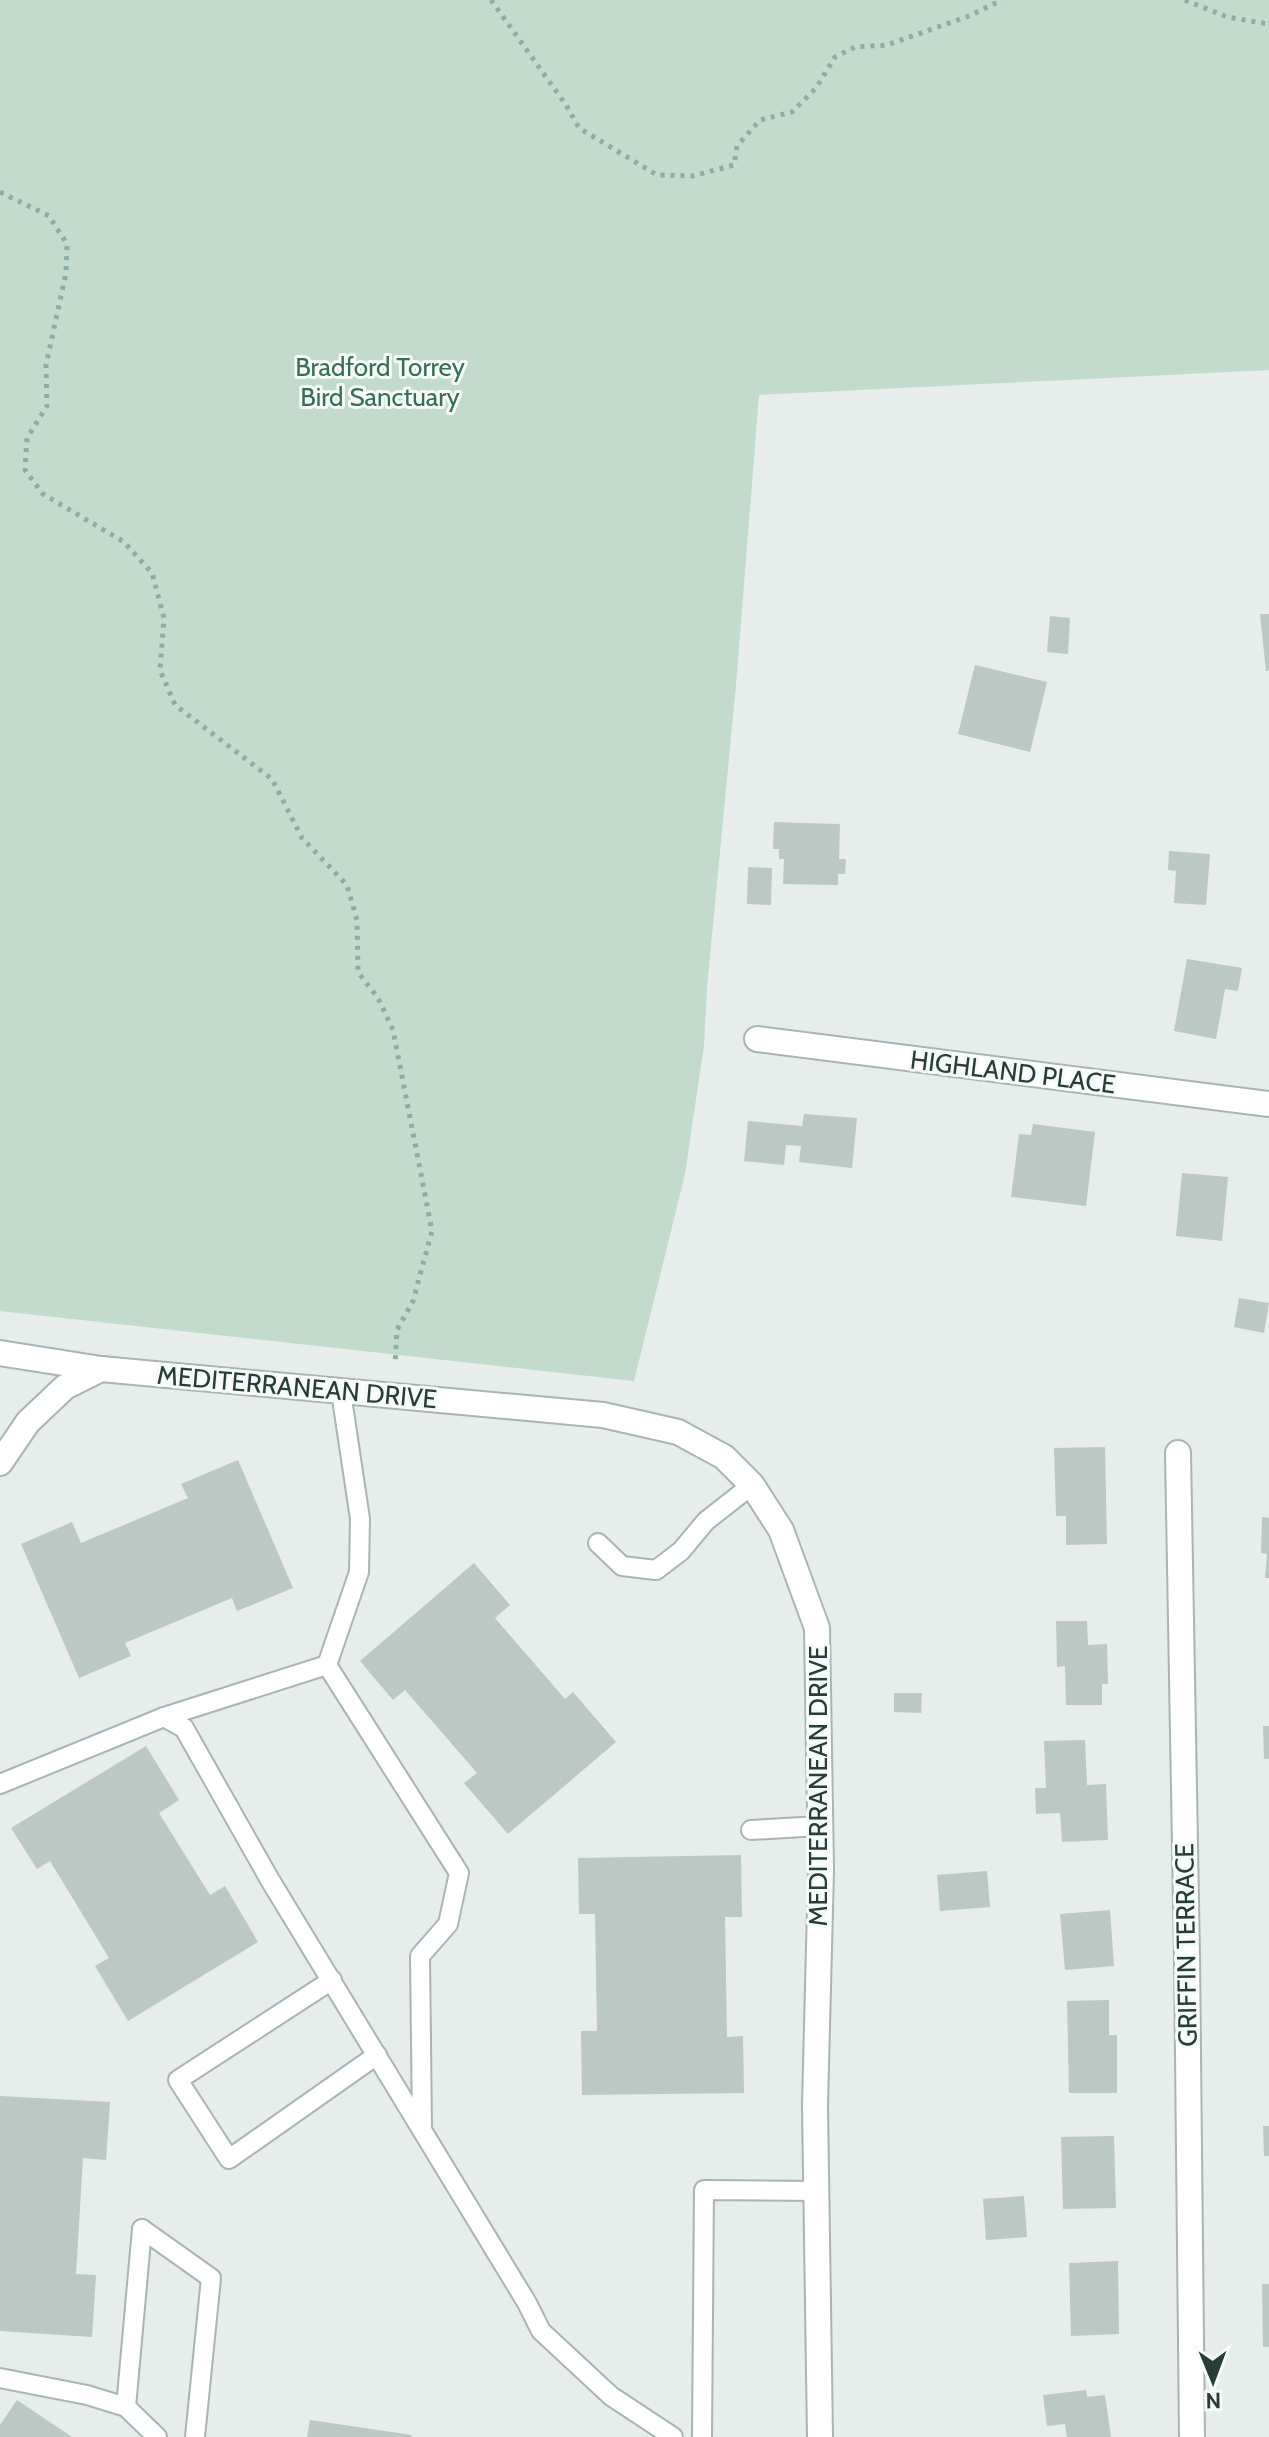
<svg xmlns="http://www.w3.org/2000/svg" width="1269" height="2437" font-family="Cabin,sans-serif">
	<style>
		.green { fill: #c2dbcc }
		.building { fill: #bbc8c4 }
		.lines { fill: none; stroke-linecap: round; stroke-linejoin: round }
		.service-casing { stroke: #a9b5b2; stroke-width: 22 }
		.minor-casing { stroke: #a9b5b2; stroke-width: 28 }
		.path { stroke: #8aada7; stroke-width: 5; stroke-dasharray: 4 6; stroke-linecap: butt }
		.service { stroke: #fff; stroke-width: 18 }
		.minor { stroke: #fff; stroke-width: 24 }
		.labels { text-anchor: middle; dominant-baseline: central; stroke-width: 6; stroke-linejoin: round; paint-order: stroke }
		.park-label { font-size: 26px; fill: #356f55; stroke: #f6faf8 }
		.street-label { font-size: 26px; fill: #273d3a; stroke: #f6faf8 }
	</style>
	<rect width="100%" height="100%" fill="#e6edeb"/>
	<polygon class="green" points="0,0 1269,0 1269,370 759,395 736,685 707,987 704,1045 685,1174 634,1381 0,1311"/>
	<g class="building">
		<polygon points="1260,614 1269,614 1269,671 1266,671"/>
		<polygon points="1050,616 1070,618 1068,654 1047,652"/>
		<polygon points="975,665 1047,682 1030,752 958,734"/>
		<polygon points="774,822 840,824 839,859 846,859 845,874 838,874 838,885 783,884 784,859 779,859 779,849 773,849"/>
		<polygon points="1169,851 1210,854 1206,905 1174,903 1176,871 1168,870"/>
		<polygon points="748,867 772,868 771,905 747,904"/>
		<polygon points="1187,959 1242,968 1238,991 1225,989 1216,1039 1174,1031"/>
		<polygon points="804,1114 857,1118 852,1168 799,1162 801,1146 786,1145 784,1165 744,1161 748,1121 802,1126"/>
		<polygon points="1033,1124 1095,1132 1086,1206 1011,1197 1019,1134 1031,1135"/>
		<polygon points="1182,1173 1228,1177 1222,1241 1176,1236"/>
		<polygon points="1239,1298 1269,1303 1264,1333 1234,1327"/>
		<polygon points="1105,1447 1107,1544 1066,1545 1066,1516 1056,1516 1054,1448"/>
		<polygon points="238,1460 293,1588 237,1611 232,1598 125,1643 131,1656 79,1678 21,1544 72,1522 81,1543 188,1498 181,1484"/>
		<polygon points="1262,1517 1269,1518 1269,1578 1265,1578 1267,1554 1261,1553"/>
		<polygon points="474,1563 510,1605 495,1618 565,1699 573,1692 616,1742 508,1834 464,1783 477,1773 405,1690 393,1700 360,1661"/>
		<polygon points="1056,1621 1087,1621 1088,1645 1107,1644 1108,1684 1102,1684 1102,1705 1066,1705 1065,1666 1057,1667"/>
		<polygon points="894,1693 922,1693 921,1713 894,1712"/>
		<polygon points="1263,1726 1269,1726 1269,1759 1264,1759"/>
		<polygon points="1085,1740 1087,1785 1106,1784 1108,1840 1062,1842 1060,1813 1036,1814 1035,1788 1046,1788 1044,1741"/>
		<polygon points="146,1746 179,1800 159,1813 210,1895 225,1886 258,1942 128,2021 95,1966 109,1958 50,1861 37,1869 11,1828"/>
		<polygon points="741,1855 742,1917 725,1917 727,2037 743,2036 744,2093 582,2095 581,2031 597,2031 595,1914 579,1914 578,1858"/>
		<polygon points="987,1871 990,1907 940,1911 937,1875"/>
		<polygon points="1110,1910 1114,1966 1065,1970 1060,1914"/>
		<polygon points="1109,2000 1109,2035 1117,2035 1117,2093 1069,2093 1067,2001"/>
		<polygon points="0,2096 110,2102 106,2160 83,2158 76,2274 96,2275 92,2337 0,2331"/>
		<polygon points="1263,2126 1269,2126 1269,2156 1264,2156"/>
		<polygon points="1114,2136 1116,2208 1063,2209 1061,2137"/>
		<polygon points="1024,2196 1027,2237 986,2240 983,2199"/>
		<polygon points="1118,2261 1119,2334 1071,2336 1069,2263"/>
		<polygon points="1262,2284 1269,2284 1269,2347 1263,2347"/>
		<polygon points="1086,2390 1087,2397 1105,2395 1111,2437 1067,2437 1065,2424 1047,2426 1043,2395"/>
		<polygon points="17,2400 72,2437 0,2437 0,2425"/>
		<polygon points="310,2420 412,2435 411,2437 307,2437"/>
	</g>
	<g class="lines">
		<defs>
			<g id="service">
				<polyline points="598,1543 622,1566 656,1570 681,1551 706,1521 752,1485"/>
				<polyline points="327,1665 359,1572 360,1519 341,1392"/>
				<polyline points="164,1717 184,1728 270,1880 527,2303 541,2331 611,2396 673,2437"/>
				<polyline points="0,1784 164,1717 327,1665 459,1873 448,1924 420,1956 422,2128"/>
				<polyline points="751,1830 820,1826"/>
				<polyline points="332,1980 178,2080 229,2159 377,2055"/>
				<polyline points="142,2229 211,2278 195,2437"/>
				<polyline points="0,2378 87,2395 126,2407 157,2437"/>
				<polyline points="126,2407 142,2229"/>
				<polyline points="702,2437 704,2190 817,2191"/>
			</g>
			<g id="minor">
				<polyline points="757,1039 1269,1104"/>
				<polyline points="0,1353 101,1369 603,1415 678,1432 724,1457 752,1485 781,1530 817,1628 821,1870 815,2105 820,2437"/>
				<polyline points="1178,1453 1187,1957 1192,2437"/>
				<polyline points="0,1463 28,1422 65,1387 101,1369"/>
			</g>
		</defs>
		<use href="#service" class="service-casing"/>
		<use href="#minor" class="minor-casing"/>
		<g class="path">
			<polyline points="491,0 566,105 579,128 657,175 692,176 734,165 737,146 760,120 792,112 816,88 835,57 855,47 887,45 969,16 1002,0"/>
			<polyline points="1185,0 1227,17 1269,24"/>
			<polyline points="0,192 49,216 67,244 66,273 46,365 47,406 27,438 25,470 43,494 124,542 152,573 164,618 160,670 175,705 272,779 302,838 347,885 357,920 358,972 378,998 393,1030 432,1231 413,1301 397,1330 395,1365"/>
		</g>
		<use href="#service" class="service"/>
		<use href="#minor" class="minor"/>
	</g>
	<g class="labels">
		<g class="park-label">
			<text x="380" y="367">Bradford Torrey<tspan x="380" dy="30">Bird Sanctuary</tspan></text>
		</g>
		<g class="street-label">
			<text transform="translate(1013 1072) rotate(7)">HIGHLAND PLACE</text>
			<text transform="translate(297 1387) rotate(5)">MEDITERRANEAN DRIVE</text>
			<text transform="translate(818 1786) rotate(-90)">MEDITERRANEAN DRIVE</text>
			<text transform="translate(1186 1945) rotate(-91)">GRIFFIN TERRACE</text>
		</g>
	</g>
	<g transform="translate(1213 2381) rotate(179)" stroke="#f6faf8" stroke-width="6" paint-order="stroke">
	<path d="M0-6L14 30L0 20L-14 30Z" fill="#273d3a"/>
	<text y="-12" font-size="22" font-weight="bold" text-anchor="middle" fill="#273d3a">N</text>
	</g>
</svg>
